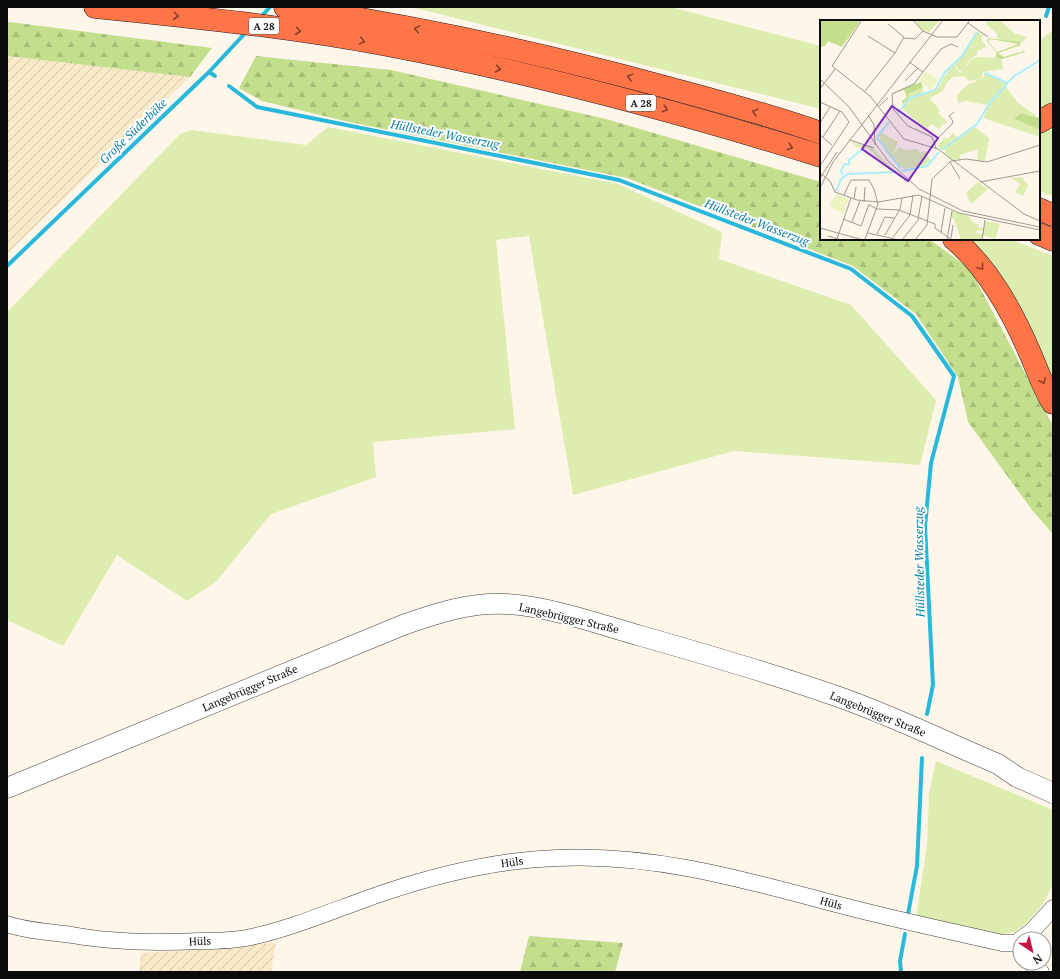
<svg xmlns="http://www.w3.org/2000/svg" width="1060" height="979" font-family="'PT Serif',serif">
	<style>
		.farmland { fill: url(#farmland-furrows) }
		.grass { fill: #dcedaf }
		.forest { fill: url(#forest-firs) }
		.lines { fill: none; stroke-linecap: round; stroke-linejoin: round }
		.stream { stroke: #28b8db; stroke-width: 4 }
		.minor-casing { stroke: #3e3e3e; stroke-width: 17 }
		.tertiary-casing { stroke: #3e3e3e; stroke-width: 21 }
		.motorway-casing { stroke: #1c1c1c; stroke-width: 23 }
		.minor { stroke: #fff; stroke-width: 16 }
		.tertiary { stroke: #fff; stroke-width: 20 }
		.motorway { stroke: #ff7548; stroke-width: 22 }
		.oneway { stroke: #85402a }
		.labels { text-anchor: middle; dominant-baseline: central; stroke-width: 4; stroke-linejoin: round; paint-order: stroke }
		.shield { fill: #fff; stroke: #545454; stroke-width: 1 }
		.shield-label { font-size: 10px; font-weight: bold; fill: #0b0b0b }
		.street-label { font-size: 11px; fill: #0b0b0b; stroke: #fff }
		.water-label { font-size: 12px; font-style: italic; fill: #097ea0; stroke: #fff }
		.inset-river { fill: none; stroke: #a8eefc; stroke-width: 2 }
		.inset-road { fill: none; stroke: #9d9891; stroke-width: 1 }
		.view { fill: #7b2cbf; fill-opacity: 0.15; stroke: #7b2cbf; stroke-width: 2 }
		.inset-edge { fill: none; stroke: #0b0b0b; stroke-width: 2 }
	</style>
	<defs>
		<pattern id="farmland-furrows" width="10" height="10" patternUnits="userSpaceOnUse"><rect width="10" height="10" fill="#f8e9c7"/><path d="M-1 1l2-2M0 10L10 0M9 11l2-2" fill="none" stroke="#d3c6aa"/></pattern>
		<pattern id="forest-firs" width="22" height="20" patternUnits="userSpaceOnUse"><rect width="22" height="20" fill="#c3df8d"/><path d="M5 1l3.5 6h-7zM16 11l3.5 6h-7z" fill="#a6be78"/></pattern>
	</defs>
	<rect width="100%" height="100%" fill="#fff6ea"/>
	<g class="farmland">
		<polygon points="7,56 190,77 7,254"/>
		<polygon points="276,942 271,972 139,972 141,953 237,947"/>
	</g>
	<g class="grass">
		<polygon points="411,7 670,7 686,11 821,46 821,109"/>
		<polygon points="1053,30 1053,103 1039,111 1039,41"/>
		<polygon points="1053,123 1053,196 1039,191 1039,133"/>
		<polygon points="328,127 618,184 722,232 719,259 851,305 936,400 920,465 734,451 573,495 529,236 496,240 515,429 373,442 376,477 271,514 216,582 187,601 117,555 63,646 7,620 7,312 180,134 192,130 306,145"/>
		<path d="M967 239H1010L1053 256V384C1041 353 1030 321 1013 293 1000 273 983 256 967 239Z"/>
		<polygon points="936,761 1053,810 1053,883 1045,901 1028,922 1015,932 995,935 916,918 927,845 929,794"/>
	</g>
	<g class="forest">
		<polygon points="7,22 10,22 212,48 190,77 7,56"/>
		<polygon points="256,56 391,70 606,119 821,182 821,239 929,239 970,269 1053,426 1053,534 1032,510 968,422 958,377 916,314 853,266 627,178 349,122 262,101 239,88"/>
		<polygon points="529,936 623,943 615,972 520,972"/>
	</g>
	<g class="lines">
		<g class="stream">
			<polyline points="1046,16 1049,7"/>
			<polyline points="260,18 270,7"/>
			<polyline points="209,72 215,76"/>
			<polyline points="229,86 257,107 619,180 851,269 912,316 954,376 931,463 925,526 933,685 927,714"/>
			<polyline points="7,266 209,72 248,30"/>
			<polyline points="908,914 917,866 922,758"/>
			<polyline points="901,972 900,961 905,934"/>
		</g>
		<defs>
			<g id="minor">
				<path d="M7 924C25 931 52 932 72 935 115 943 157 943 200 941 217 941 234 941 251 937 297 927 341 907 386 892 440 874 499 860 556 858 651 853 742 879 832 903 888 918 945 930 1002 943H1017L1020 940"/>
				<polyline points="1021,939 1032,931 1053,908"/>
				<polyline points="1031,963 1041,972"/>
			</g>
			<path id="tertiary" d="M7 788 403 625C437 613 470 602 507 604 552 607 598 624 641 636 708 655 774 674 839 697 893 716 946 742 998 764L1017 777 1053 793"/>
			<g id="motorway">
				<path d="M95 7C193 17 291 27 387 45 534 73 679 112 821 156"/>
				<path d="M285 7C411 25 535 52 658 85 713 100 768 114 821 133"/>
				<polyline points="1039,122 1053,114"/>
				<polyline points="1039,209 1053,215"/>
				<polyline points="1039,234 1053,240"/>
				<path d="M954 239C989 269 1012 311 1030 353 1037 369 1043 388 1053 403"/>
			</g>
		</defs>
		<use href="#minor" class="minor-casing"/>
		<use href="#tertiary" class="tertiary-casing"/>
		<use href="#motorway" class="motorway-casing"/>
		<use href="#minor" class="minor"/>
		<use href="#tertiary" class="tertiary"/>
		<use href="#motorway" class="motorway"/>
	</g>
	<defs><path id="oneway-chevron" d="M-2-3.5L2.5 0L-2 3.5" fill="none" stroke-width="1.6" stroke-linecap="round" stroke-linejoin="round"/></defs>
	<g class="oneway">
		<use href="#oneway-chevron" transform="translate(176 16) rotate(6)"/>
		<use href="#oneway-chevron" transform="translate(417 29) rotate(-170)"/>
		<use href="#oneway-chevron" transform="translate(298 31) rotate(8)"/>
		<use href="#oneway-chevron" transform="translate(362 41) rotate(10)"/>
		<use href="#oneway-chevron" transform="translate(498 69) rotate(12)"/>
		<use href="#oneway-chevron" transform="translate(630 77) rotate(-165)"/>
		<use href="#oneway-chevron" transform="translate(665 109) rotate(17)"/>
		<use href="#oneway-chevron" transform="translate(755 112) rotate(-164)"/>
		<use href="#oneway-chevron" transform="translate(790 147) rotate(17)"/>
		<use href="#oneway-chevron" transform="translate(981 267) rotate(50)"/>
		<use href="#oneway-chevron" transform="translate(1043 381) rotate(66)"/>
	</g>
	<g class="labels">
		<g class="shield">
			<rect x="249" y="18" width="30" height="16" rx="3"/>
			<rect x="626" y="95" width="30" height="16" rx="3"/>
		</g>
		<g class="shield-label">
			<text x="264" y="26">A 28</text>
			<text x="641" y="103">A 28</text>
		</g>
		<g class="street-label">
			<text transform="translate(569 618) rotate(13)">Langebrügger Straße</text>
			<text transform="translate(250 688) rotate(-23)">Langebrügger Straße</text>
			<text transform="translate(878 714) rotate(22)">Langebrügger Straße</text>
			<text transform="translate(512 862) rotate(-8)">Hüls</text>
			<text transform="translate(831 903) rotate(15)">Hüls</text>
			<text transform="translate(200 941) rotate(-2)">Hüls</text>
		</g>
		<g class="water-label">
			<text transform="translate(133 131) rotate(-44)">Große Süderbäke</text>
			<text transform="translate(445 134) rotate(11)">Hüllsteder Wasserzug</text>
			<text transform="translate(757 222) rotate(21)">Hüllsteder Wasserzug</text>
			<text transform="translate(919 562) rotate(-91)">Hüllsteder Wasserzug</text>
		</g>
	</g>
	<g transform="translate(820 20)">
		<rect width="220" height="220" fill="#fff6ea"/>
		<path d="M95 0H120L109 12 102 10ZM169 0H180L194 13 207 17 201 23 176 18 178 15 166 4ZM158 11 163 16 161 18 166 27 157 31V35L149 40 146 47 151 40 157 37 181 38 183 49 163 52 161 59 164 57V53L186 64 167 85 146 81 138 83 137 75 147 65 160 59 149 61 144 56 133 57 127 62 123 71 110 78 120 91 118 93 128 102 123 104 119 109 111 104 107 109 99 104 81 87 90 79 116 70 133 44 140 53 143 49 140 51 133 43 141 36ZM185 66 198 83 218 97 200 93 194 99 220 110V117L163 98 170 84ZM103 67V74L89 78 87 74ZM155 107 169 118 165 141H157L158 129 140 135V139L132 140 125 133V128L130 124 120 130 118 125 126 117 128 119 133 113 138 118ZM62 113 78 122 73 135 79 127 85 130 98 129 100 133 105 131 111 141 105 145 84 149 67 134 61 122 60 115ZM32 122 53 128 74 151H70L48 128 37 127ZM202 157 208 166 203 176 195 172 200 164 202 165 191 158ZM158 162 168 169 151 184 146 173ZM132 191 149 196 152 202 158 204 157 207 163 208 162 211 157 210 156 213 162 214V220H141L134 199H132ZM166 201 180 204 175 219 162 215Z" fill="#dcedaf"/>
		<path d="M0 0H41L22 27 8 21 5 26 0 27ZM168 18 199 22 205 32 182 39 175 37 177 33 167 21ZM170 19 199 24 177 32 168 21ZM201 25 204 31 184 37 178 33ZM101 62 103 67 88 74 89 78 83 84 82 81 87 77 84 70 75 72 71 78 74 72ZM200 93 220 98V110L194 99Z" fill="#c3df8d" fill-rule="evenodd"/>
		<path d="M106 51 118 60 111 70 99 61ZM16 174 30 179 23 194 9 186Z" fill="#edf3c2"/>
		<path class="inset-river" d="M165 53 187 63M78 93 90 78 115 70 125 52 142 36 157 12M69 102 58 116V119L81 149M122 130 157 104 169 84 193 57 220 40M82 151 107 146 119 132M23 155 21 152 24 145 29 144V140L44 128M16 171 21 159 28 154 76 152"/>
		<path class="inset-road" d="M93 0 103 11 117 17H137L150 0M148 3 168 17M68 4 84 17 75 33M84 18 95 19 103 11M12 46 50 76 84 119 118 129 204 194 220 201M12 46 42 0M103 52 121 29 131 24 138 27M0 59 29 87 68 141 99 169 143 191 220 207M85 61 98 48M0 69 15 49M45 71 75 33 48 16M0 82 22 92 29 102 0 146M59 86 68 78M73 89 72 74 94 64 103 52 89 42M73 89 88 106 112 117 116 128M48 95 54 105 55 125M0 103 10 87M0 115 12 125M3 117 20 91M30 120 54 128M116 120 132 104 133 101 129 96 134 92M130 142 140 159M0 153 10 161 15 172 37 180 58 182 99 175 139 193 220 210M0 158 17 132M160 162 220 151M0 168 13 142 123 0M24 175 31 160H49L54 169 58 184 45 219M34 179 36 167M44 182 45 167M49 185 57 189 79 190 115 204V208L132 220M23 199 41 206 49 184M98 199 102 176M32 202 40 181M0 208 43 220M121 212 125 188M48 213 79 220M57 214 65 197 74 198M65 215 80 189 82 178M8 216 21 220M73 217 90 195 93 175M131 218 133 205M17 219 31 178M82 220 99 199M95 220 107 205 112 159 131 141 146 139 167 142 220 125M127 220 132 191M162 220 165 200"/>
		<path class="view" d="M72 86 118 118 88 161 42 129Z"/>
		<rect width="220" height="220" class="inset-edge"/>
	</g>
	<rect width="1060" height="979" fill="none" stroke="#0b0b0b" stroke-width="16"/>
	<g transform="translate(1032 951) rotate(145)"><circle r="19" fill="#ffffff" stroke="#9d9d9d"/>
	<path d="M0-3L7 15L0 10L-7 15Z" fill="#c81644"/>
	<text y="-6" font-size="11" font-weight="bold" text-anchor="middle" fill="#0b0b0b">N</text>
	</g>
</svg>
